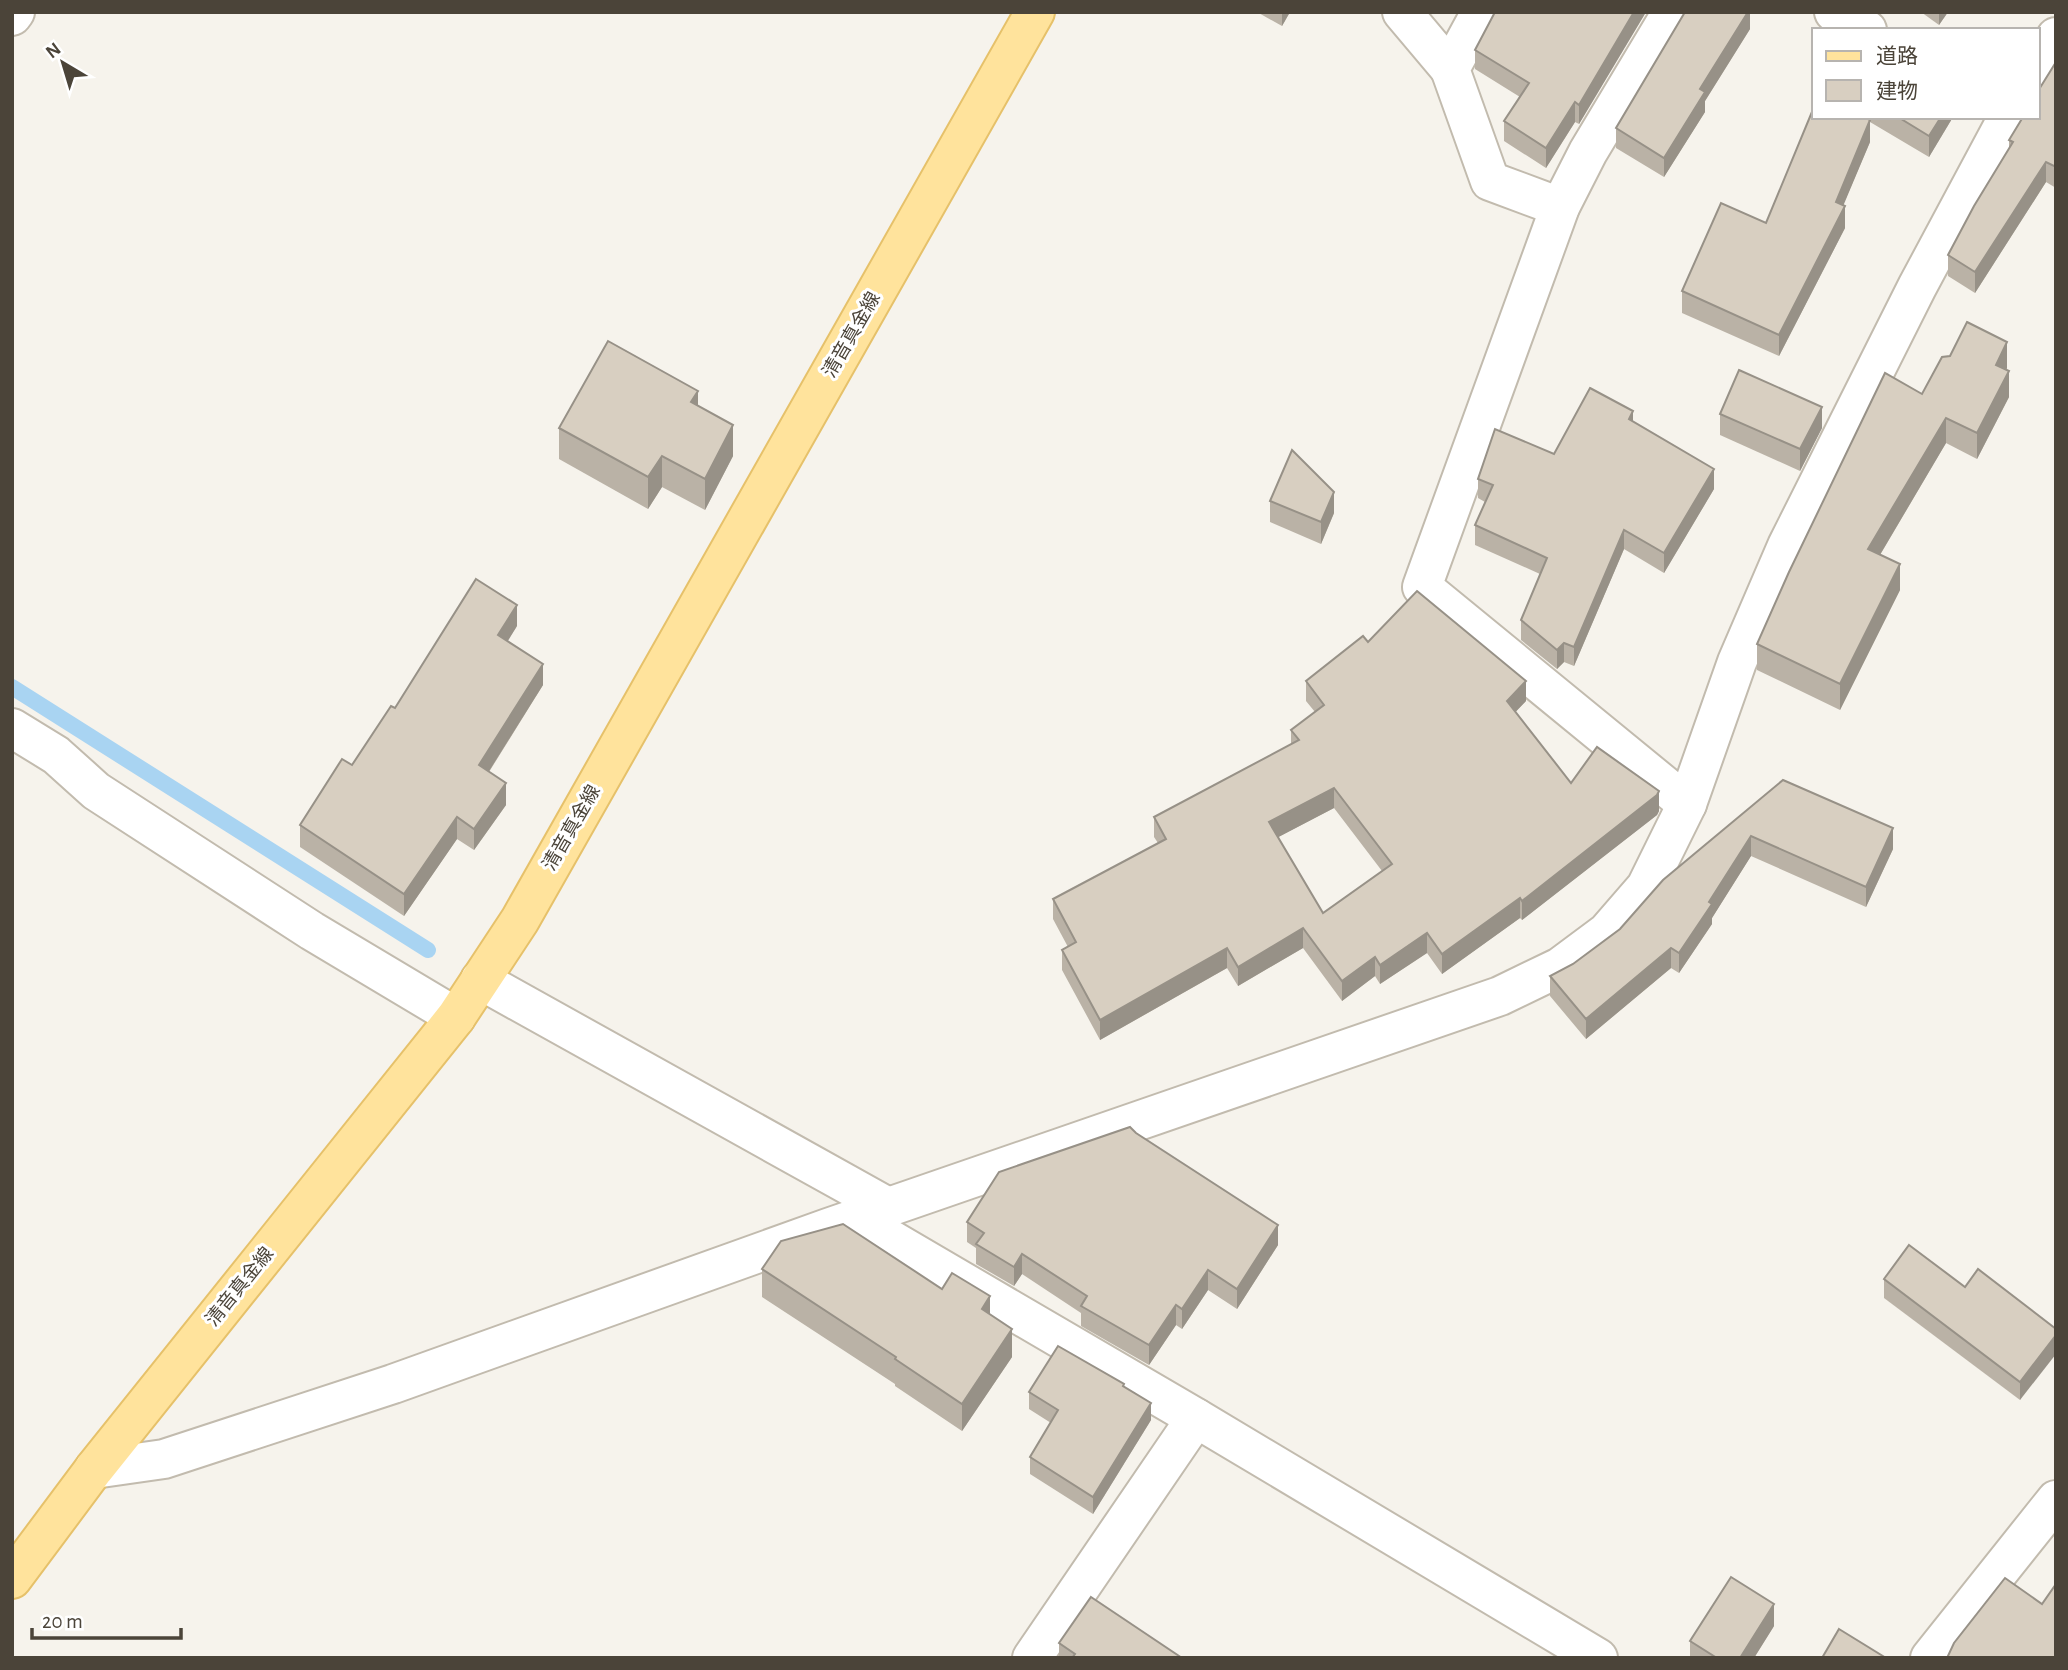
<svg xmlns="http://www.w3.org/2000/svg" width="2068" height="1670" font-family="'Alegreya Sans','Noto Sans JP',sans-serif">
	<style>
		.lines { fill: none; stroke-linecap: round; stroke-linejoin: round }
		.stream { stroke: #a9d4f2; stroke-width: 16 }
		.minor-casing { stroke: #c2bbae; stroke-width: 42 }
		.major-casing { stroke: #e6c16a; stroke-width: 42 }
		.minor { stroke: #fff; stroke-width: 38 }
		.major { stroke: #ffe39c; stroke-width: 38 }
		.wall { fill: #bab2a6; fill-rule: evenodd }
		.shaded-wall { fill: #979187 }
		.building { fill: #d8cfc1; stroke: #979187; stroke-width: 2; fill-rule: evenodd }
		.labels { text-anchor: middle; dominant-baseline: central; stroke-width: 6; stroke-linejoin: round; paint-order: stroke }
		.street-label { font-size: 19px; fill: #4b4439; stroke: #fff }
	</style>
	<rect width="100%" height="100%" fill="#f6f3ec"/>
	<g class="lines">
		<polyline class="stream" points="12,687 428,950"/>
		<defs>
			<g id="minor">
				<polyline points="1402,12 1450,69"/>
				<polyline points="1481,12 1450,69 1490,181 1560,207"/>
				<polyline points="1672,12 1588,152 1560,207 1422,587 1687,804"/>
				<polyline points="1834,12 1867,30"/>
				<polyline points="12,16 15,12"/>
				<polyline points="2038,66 2056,37"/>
				<polyline points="12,728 56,755 96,791 312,931 456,1017"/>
				<polyline points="480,980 888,1207"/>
				<polyline points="854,1218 1196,1418 1598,1658"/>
				<polyline points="94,1469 164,1459 393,1384 828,1228 1500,996 1560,967 1607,932 1646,887 1687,804 1737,662 1787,546 1917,287 2008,117"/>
				<polyline points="1032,1658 1196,1418"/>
				<polyline points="1930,1658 2056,1500"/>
			</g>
			<polyline id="major" points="12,1579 94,1469 456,1017 520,920 1035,12"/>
		</defs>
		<use href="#minor" class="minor-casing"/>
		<use href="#major" class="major-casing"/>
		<use href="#minor" class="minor"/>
		<use href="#major" class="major"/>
	</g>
	<g class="wall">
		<polygon points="1257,12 1290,12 1282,26"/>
		<polygon points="1495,12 1646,12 1579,124 1575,122 1546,168 1504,141 1504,121 1520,97 1475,69 1475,50"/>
		<polygon points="1750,12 1750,29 1705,101 1705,112 1664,177 1616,148 1616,128"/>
		<polygon points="1921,12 1948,12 1939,25"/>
		<polygon points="2056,62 2056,188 2046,182 1975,293 1948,276 1948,255 2009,149 2009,140"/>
		<polygon points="1865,117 1953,117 1929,157 1870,122 1870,142 1843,205 1845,228 1779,356 1682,313 1682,291 1766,223"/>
		<polygon points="2007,368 2006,370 2009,397 1977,459 1946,443 1880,555 1900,590 1840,710 1757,670 1757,644 1922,394"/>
		<polygon points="698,406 733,456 705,510 662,487 648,509 559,459 559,428"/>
		<polygon points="1720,414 1822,428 1800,471 1720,435"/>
		<polygon points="1633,422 1714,489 1664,573 1624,549 1574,666 1564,662 1557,669 1521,640 1521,620 1540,574 1475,545 1475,525 1485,502 1478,498 1478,479 1554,454"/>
		<polygon points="1270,501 1334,513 1321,544 1270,522"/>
		<polygon points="517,626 507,641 543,685 489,772 506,805 474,850 457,839 404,916 300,847 300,825 352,765 395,708"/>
		<path d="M1368 642 1526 701 1515 712 1571 783 1659 811 1657 815 1522 920 1520 918 1442 974 1427 953 1380 984 1375 976 1342 1001 1303 948 1238 986 1227 968 1100 1040 1062 970V950L1068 947 1053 919V899L1158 843 1154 837V817L1291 744V730L1315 712 1306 701V681ZM1334 808 1382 871 1323 913 1278 837Z"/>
		<polygon points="1783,780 1893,849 1866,907 1751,856 1712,918 1712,924 1679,973 1671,968 1586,1039 1550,996 1550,976 1573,964 1620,929"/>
		<polygon points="1136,1133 1278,1245 1237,1309 1208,1290 1182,1329 1176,1325 1149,1365 1081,1326 1081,1313 1022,1274 1014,1286 976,1264 976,1248 967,1242 967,1222"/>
		<polygon points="762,1269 942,1289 990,1315 1012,1357 962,1431 895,1386 895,1384 762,1297"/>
		<polygon points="1884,1279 2056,1329 2020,1400 1884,1298"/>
		<polygon points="1124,1386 1151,1420 1093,1514 1030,1474 1030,1457 1051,1423 1029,1409 1029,1392"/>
		<polygon points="1774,1626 1754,1658 1690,1658 1690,1641"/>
		<polygon points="1059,1643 1182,1658 1061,1658 1059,1657"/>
	</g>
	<g class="shaded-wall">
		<polygon points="1282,12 1290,12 1282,26"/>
		<polygon points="1634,12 1646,12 1579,124 1579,105"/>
		<polygon points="1748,12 1750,12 1750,29 1705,101 1705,112 1664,177 1664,158 1700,89"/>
		<polygon points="1939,12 1948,12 1939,25"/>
		<polygon points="1575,102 1575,122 1546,168 1546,148"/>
		<polygon points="1941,117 1953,117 1929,157 1929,136"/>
		<polygon points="1870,120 1870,142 1836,223 1836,202"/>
		<polygon points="2046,162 2046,182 1975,293 1975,272"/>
		<polygon points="1845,206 1845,228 1779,356 1779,335"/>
		<polygon points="2007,342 2007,368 1996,390 1996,365"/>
		<polygon points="2009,371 2009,397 1977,459 1977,433"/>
		<polygon points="698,391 698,422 691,402"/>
		<polygon points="1822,407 1822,428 1800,471 1800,449"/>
		<polygon points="1633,411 1633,431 1629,419"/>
		<polygon points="1946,418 1946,443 1868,575 1868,549"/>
		<polygon points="733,425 733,456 705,510 705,479"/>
		<polygon points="662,456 662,487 648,509 648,477"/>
		<polygon points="1714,469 1714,489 1664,573 1664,553"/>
		<polygon points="1334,492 1334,513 1321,544 1321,522"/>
		<polygon points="1624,530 1624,549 1574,666 1574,647"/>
		<polygon points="1900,564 1900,590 1840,710 1840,684"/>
		<polygon points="517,605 517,626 498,657 498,635"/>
		<polygon points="1564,643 1564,662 1557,669 1557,650"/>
		<polygon points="543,664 543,685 479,787 479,765"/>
		<polygon points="1526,681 1526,701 1507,721 1507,701"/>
		<polygon points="506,783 506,805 474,850 474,829"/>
		<polygon points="1334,788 1334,808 1269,842 1269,822"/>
		<polygon points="1659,791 1659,811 1657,815 1522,920 1522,901"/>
		<polygon points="457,817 457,839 404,916 404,894"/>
		<polygon points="1893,828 1893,849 1866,907 1866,887"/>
		<polygon points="1751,836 1751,856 1712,918 1712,924 1679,973 1679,953 1709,902"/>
		<polygon points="1520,898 1520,918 1442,974 1442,954"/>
		<polygon points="1303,928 1303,948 1238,986 1238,967"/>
		<polygon points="1427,933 1427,953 1380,984 1380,965"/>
		<polygon points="1227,948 1227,968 1100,1040 1100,1020"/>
		<polygon points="1671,948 1671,968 1586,1039 1586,1019"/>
		<polygon points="1375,957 1375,976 1342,1001 1342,981"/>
		<polygon points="1278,1225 1278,1245 1237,1309 1237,1289"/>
		<polygon points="1022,1254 1022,1274 1014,1286 1014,1267"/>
		<polygon points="1208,1270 1208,1290 1182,1329 1182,1309"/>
		<polygon points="990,1296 990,1323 982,1309"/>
		<polygon points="1176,1305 1176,1325 1149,1365 1149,1345"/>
		<polygon points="1012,1329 1012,1357 962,1431 962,1404"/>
		<polygon points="2056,1335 2056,1354 2020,1400 2020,1382"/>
		<polygon points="1151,1403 1151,1420 1093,1514 1093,1497"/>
		<polygon points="1774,1604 1774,1626 1754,1658 1740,1658"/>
	</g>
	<g class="building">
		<polygon points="1495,12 1634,12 1579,105 1575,102 1546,148 1504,121 1529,83 1475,50"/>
		<polygon points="1685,12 1748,12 1700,89 1705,92 1664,158 1616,128"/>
		<polygon points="2056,62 2056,167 2046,162 1975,272 1948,255 1974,206 2013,142 2009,140 2023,117 2038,117 2038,91"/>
		<polygon points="1814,107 1814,117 1864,117 1870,120 1836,202 1845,206 1779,335 1682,291 1721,203 1766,223"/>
		<polygon points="1898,117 1941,117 1929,136"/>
		<polygon points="1967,322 2007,342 1996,365 2009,371 1977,433 1946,418 1868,549 1900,564 1840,684 1757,644 1789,572 1885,373 1922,394 1942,357 1950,356"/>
		<polygon points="608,341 698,391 691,402 733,425 705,479 662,456 648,477 559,428"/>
		<polygon points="1739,370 1822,407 1800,449 1720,414"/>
		<polygon points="1590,388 1633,411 1629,419 1714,469 1664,553 1624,530 1574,647 1564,643 1557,650 1521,620 1547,558 1475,525 1493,485 1478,479 1495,429 1554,454"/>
		<polygon points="1292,450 1334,492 1321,522 1270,501"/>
		<polygon points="476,579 517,605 498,635 543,664 479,765 506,783 474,829 457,817 404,894 300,825 342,759 352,765 391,706 395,708"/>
		<path d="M1417 591 1526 681 1507 701 1571 783 1597 747 1659 791 1657 795 1522 901 1520 898 1442 954 1427 933 1380 965 1375 957 1342 981 1303 928 1238 967 1227 948 1100 1020 1062 950 1076 942 1053 899 1166 839 1154 817 1299 740 1291 730 1324 705 1306 681 1363 636 1368 642ZM1334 788 1392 864 1323 913 1269 822Z"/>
		<polygon points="1783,780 1893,828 1866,887 1751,836 1709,902 1712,904 1679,953 1671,948 1586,1019 1550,976 1573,964 1620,929 1663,880"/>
		<polygon points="1130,1127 1136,1133 1278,1225 1237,1289 1208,1270 1182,1309 1176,1305 1149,1345 1081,1306 1087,1296 1022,1254 1014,1267 976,1244 984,1233 967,1222 999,1172"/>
		<polygon points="843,1224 942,1289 952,1273 990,1296 982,1309 1012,1329 962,1404 895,1359 896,1357 762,1269 781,1241"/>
		<polygon points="1909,1245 1965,1287 1978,1269 2056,1329 2056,1335 2020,1382 1884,1279"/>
		<polygon points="1058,1346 1124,1384 1123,1386 1151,1403 1093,1497 1030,1457 1058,1410 1029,1392"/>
		<polygon points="1731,1577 1774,1604 1740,1658 1717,1658 1690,1641"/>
		<polygon points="2005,1578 2042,1604 2056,1584 2056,1658 1947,1658 1954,1643"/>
		<polygon points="1091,1597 1182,1658 1072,1658 1075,1654 1059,1643"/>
		<polygon points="1839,1629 1886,1658 1822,1658"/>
	</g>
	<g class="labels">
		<g class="street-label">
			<text transform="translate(852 335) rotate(-60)">清音真金線</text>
			<text transform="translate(572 828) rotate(-60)">清音真金線</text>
			<text transform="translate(240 1287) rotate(-51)">清音真金線</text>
		</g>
	</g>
	<rect width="2068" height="1670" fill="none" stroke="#4b4439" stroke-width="28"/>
	<rect x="1812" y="28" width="228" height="91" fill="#ffffff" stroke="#b7b4b0" stroke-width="2"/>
	<rect x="1826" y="51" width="35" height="10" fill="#ffe39c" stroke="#b7b4b0" stroke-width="2"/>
	<text x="1876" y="63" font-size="21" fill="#4b4439">道路</text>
	<rect x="1826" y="80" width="35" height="21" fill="#d8cfc1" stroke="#b7b4b0" stroke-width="2"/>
	<text x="1876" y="98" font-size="21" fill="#4b4439">建物</text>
	<g transform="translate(63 63) rotate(322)" stroke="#ffffff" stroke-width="5" paint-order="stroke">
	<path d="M0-5L12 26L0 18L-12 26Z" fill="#4b4439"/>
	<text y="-10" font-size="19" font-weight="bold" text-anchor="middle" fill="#4b4439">N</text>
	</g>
	<path d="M32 1628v10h149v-10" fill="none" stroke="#4b4439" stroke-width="3.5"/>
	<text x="42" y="1628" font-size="21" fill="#4b4439" stroke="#ffffff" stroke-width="5" paint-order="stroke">20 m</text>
</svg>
